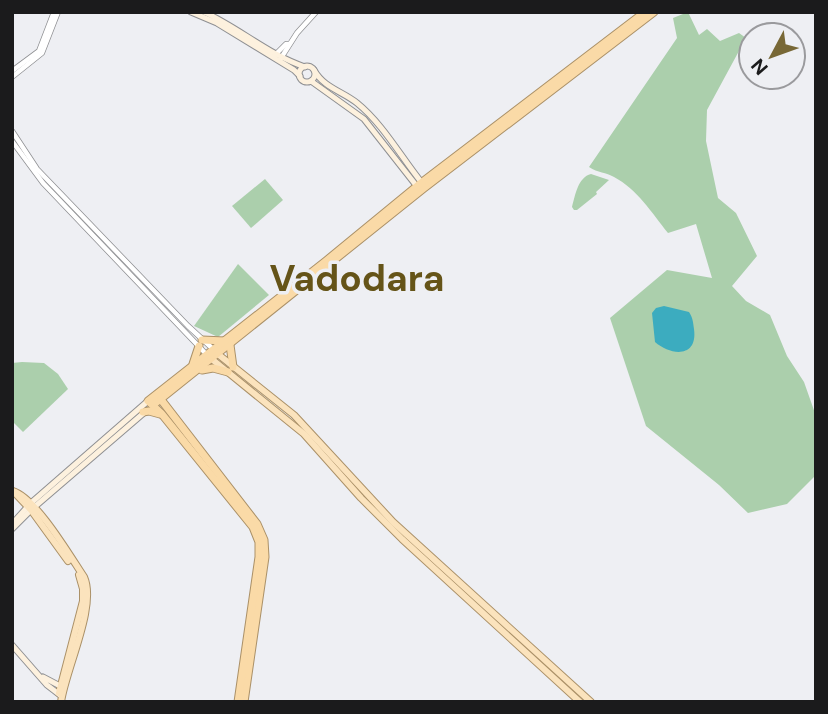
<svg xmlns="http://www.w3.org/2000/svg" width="828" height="714" font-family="'DM Sans',sans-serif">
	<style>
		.green { fill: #abcfac }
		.water { fill: #3cacbf }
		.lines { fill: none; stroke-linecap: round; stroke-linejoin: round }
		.tertiary-casing { stroke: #8f9093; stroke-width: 6 }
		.secondary-casing { stroke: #8f9093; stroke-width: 7 }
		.primary-casing { stroke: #ab9168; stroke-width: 8 }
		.trunk-casing { stroke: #ab9168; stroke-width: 9 }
		.tertiary { stroke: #fff; stroke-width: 4.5 }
		.secondary { stroke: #fdf1de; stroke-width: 5 }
		.primary { stroke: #fbe3bd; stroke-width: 6 }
		.trunk { stroke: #fadaa7; stroke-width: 7 }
		.labels { text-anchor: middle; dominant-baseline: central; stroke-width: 7; stroke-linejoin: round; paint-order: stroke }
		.town-label { font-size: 37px; font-weight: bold; fill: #655418; stroke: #eeeff3 }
	</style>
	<rect width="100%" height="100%" fill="#eeeff3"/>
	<g class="green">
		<path d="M688 12 699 35 707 29 720 41 739 33 746 38 707 110 706 141 718 198 736 213 757 256 732 286 746 301 770 315 787 356 804 382 816 416V475L787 504 748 513 719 485 646 426 610 318 667 270 712 278 696 224 668 233C652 213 637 189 614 177 606 172 598 173 589 167L677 38 673 18Z"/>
		<path d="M591 174 609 180 596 192 597 194 577 210H574L572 207C575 196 578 177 591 174Z"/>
		<polygon points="265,179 283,200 251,228 232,206"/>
		<polygon points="238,264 269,295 218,337 194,326"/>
		<polygon points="22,362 44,363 58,374 68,389 23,432 12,421 12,363"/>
	</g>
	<path class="water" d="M664 306 689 312C693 318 693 322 694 329 698 358 671 356 655 342L652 313 656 308Z"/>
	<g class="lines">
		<defs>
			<g id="tertiary">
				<polyline points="274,56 286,44 289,44"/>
				<polyline points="281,58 297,33 316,12"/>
				<polyline points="12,71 39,51 54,12"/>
				<polyline points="12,77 42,53 58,12"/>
				<polyline points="12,131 37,169 188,326 214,350"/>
				<polyline points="12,141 43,183 207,355"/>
			</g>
			<g id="secondary">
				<polyline points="191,12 217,23 294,70 300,76"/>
				<path d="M204 12C239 28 269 55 305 67"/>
				<circle cx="307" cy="74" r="8"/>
				<path d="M314 70C324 88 342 91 357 103 383 124 401 157 422 183"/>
				<polyline points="311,81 364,119 419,189"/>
				<polyline points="12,524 31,503 148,401"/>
				<polyline points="12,529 31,510 146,411"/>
				<polyline points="12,645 47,685 60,695"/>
				<polyline points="43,677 62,687"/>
			</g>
			<g id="primary">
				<polyline points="214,351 294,415 393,522 591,702"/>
				<polyline points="208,356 304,434 361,498 402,539 580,702"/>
				<path d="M13 491C36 498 70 556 84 577 97 606 66 668 61 702"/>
				<polyline points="14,492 31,510 68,561"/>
				<polyline points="59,693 83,601 83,589 79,575"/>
			</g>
			<g id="trunk">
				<polyline points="202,340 225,341"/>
				<polyline points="230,345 233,367"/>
				<polyline points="193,364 199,346"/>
				<polyline points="202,370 213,368 228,372"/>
				<polyline points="159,397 257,524 264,540 265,557 244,702"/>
				<polyline points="153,405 424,188 654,12"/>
				<polyline points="143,412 149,411 160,414"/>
				<polyline points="238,702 259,557 259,542 253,527 161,413 148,401 326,261 421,183 645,12"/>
			</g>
		</defs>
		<use href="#tertiary" class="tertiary-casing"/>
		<use href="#secondary" class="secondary-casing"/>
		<use href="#primary" class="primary-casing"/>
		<use href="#trunk" class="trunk-casing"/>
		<use href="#tertiary" class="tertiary"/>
		<use href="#secondary" class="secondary"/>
		<use href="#primary" class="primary"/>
		<use href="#trunk" class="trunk"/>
	</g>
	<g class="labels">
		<g class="town-label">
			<text x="357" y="278">Vadodara</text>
		</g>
	</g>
	<rect width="828" height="714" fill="none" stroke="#1b1b1c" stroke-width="28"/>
	<g transform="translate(772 56) rotate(229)"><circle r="33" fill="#eeeff3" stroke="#9a9a9d" stroke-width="2"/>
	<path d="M0-5L12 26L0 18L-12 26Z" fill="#786836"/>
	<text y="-10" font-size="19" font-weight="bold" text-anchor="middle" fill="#1b1b1c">N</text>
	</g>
</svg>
